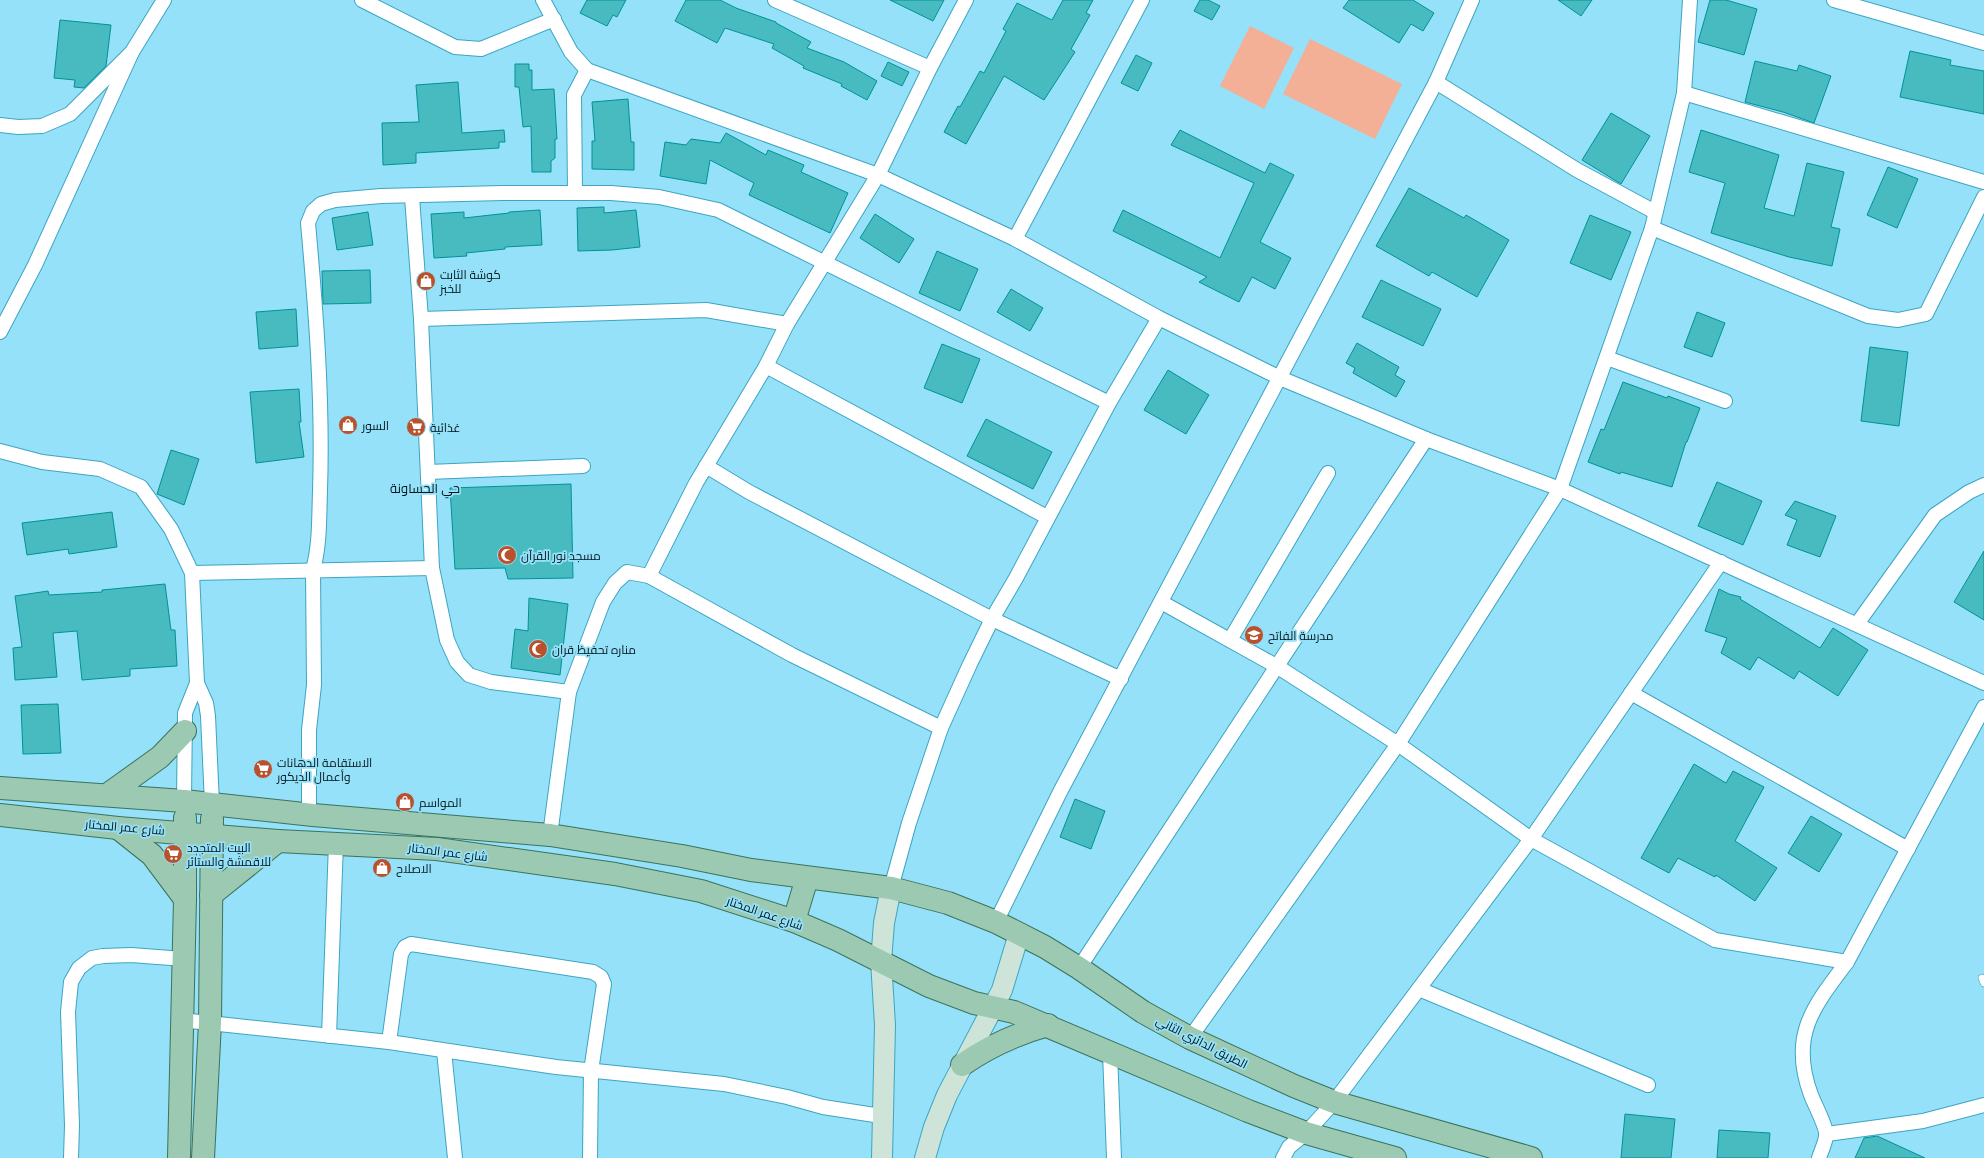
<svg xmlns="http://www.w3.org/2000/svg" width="1984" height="1158" font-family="'IBM Plex Sans',Cairo,sans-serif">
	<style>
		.green { fill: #f4af97 }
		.building { fill: #48bbc0; stroke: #009297 }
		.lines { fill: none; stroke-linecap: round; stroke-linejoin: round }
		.lane-casing { stroke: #3da5c1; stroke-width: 8 }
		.street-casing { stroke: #3da5c1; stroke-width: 16 }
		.secondary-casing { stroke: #3da5c1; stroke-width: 22 }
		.primary-casing { stroke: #3b735c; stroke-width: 24 }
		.lane { stroke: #fff; stroke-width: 7 }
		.street { stroke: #fff; stroke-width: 14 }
		.secondary { stroke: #cee4d8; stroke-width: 20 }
		.primary { stroke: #9cc9b2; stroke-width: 22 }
		.labels { text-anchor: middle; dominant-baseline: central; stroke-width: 3.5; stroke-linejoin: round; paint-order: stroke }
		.poi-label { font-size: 12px; fill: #02161c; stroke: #95e1f9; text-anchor: start }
		.street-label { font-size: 12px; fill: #02161c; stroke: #95e1f9 }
		.neighbourhood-label { font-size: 13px; fill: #02161c; stroke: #95e1f9 }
	</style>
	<rect width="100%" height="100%" fill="#95e1f9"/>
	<g class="green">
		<polygon points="1250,26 1294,48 1264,109 1220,86"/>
		<polygon points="1310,39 1402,84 1375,139 1283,94"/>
	</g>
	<g class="building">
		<polygon points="587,0 626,0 617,17 613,15 607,26 580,13"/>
		<polygon points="686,0 720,0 736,8 776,22 776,23 811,42 807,48 844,62 877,81 867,100 841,86 842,84 803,68 804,66 772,48 774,44 725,28 717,43 675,21"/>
		<polygon points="890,0 944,0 933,21"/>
		<polygon points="1063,0 1093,0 1086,13 1090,15 1071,49 1075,52 1044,100 1004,76 966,144 944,132 958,106 960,107 980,71 984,73 1006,31 1003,29 1017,3 1052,20"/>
		<polygon points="1200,0 1208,0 1220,6 1212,20 1194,11"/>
		<polygon points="1349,0 1413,0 1434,13 1423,31 1411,24 1399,43 1343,8"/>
		<polygon points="1558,0 1592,0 1581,16"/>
		<polygon points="1710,0 1726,0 1757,9 1744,55 1698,42"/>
		<polygon points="60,20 111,25 106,66 84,88 74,87 75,80 54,78"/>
		<polygon points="1910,51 1951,60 1950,65 1984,71 1984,114 1900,97"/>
		<polygon points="1136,55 1152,63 1138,91 1121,83"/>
		<polygon points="1755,61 1797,71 1799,65 1831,76 1814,123 1783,112 1745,102"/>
		<polygon points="888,62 909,72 902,86 881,76"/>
		<polygon points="515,64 529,64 529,70 532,70 532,90 554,89 557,139 555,139 555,158 551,161 551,172 532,172 531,126 523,127 519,87 515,87"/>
		<polygon points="458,82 462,133 504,130 505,142 499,142 499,148 416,153 416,163 383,165 382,123 419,122 416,85"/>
		<polygon points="628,99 631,142 634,142 634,170 592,169 592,141 595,141 592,102"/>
		<polygon points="1611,113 1650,136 1621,184 1582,160"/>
		<polygon points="1180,130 1265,173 1270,163 1294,175 1260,242 1291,258 1275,289 1252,277 1239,302 1199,282 1207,277 1113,231 1123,210 1220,258 1254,183 1171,145"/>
		<polygon points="1701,130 1779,155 1764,208 1794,216 1807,163 1844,172 1831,227 1840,229 1832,266 1789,257 1711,233 1725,183 1689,172"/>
		<polygon points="726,133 766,155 768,150 804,165 801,172 848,193 830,233 749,195 754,183 710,160 706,184 660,176 665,142 686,145 691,139 720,143"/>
		<polygon points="1888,167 1918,179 1897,228 1867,215"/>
		<polygon points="1409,188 1464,218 1466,215 1509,240 1477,297 1432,272 1429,276 1376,246"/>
		<polygon points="604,207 604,213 636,210 640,247 612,250 578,251 577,208"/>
		<polygon points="540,210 542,245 505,247 505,249 466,253 467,256 434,258 431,214 464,212 464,218 509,213 509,212"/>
		<polygon points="368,212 373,245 337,250 332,218"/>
		<polygon points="875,214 914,239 899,263 860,238"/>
		<polygon points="1590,215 1631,232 1611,280 1570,263"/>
		<polygon points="937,251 978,269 960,311 919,293"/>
		<polygon points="370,270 371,303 323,304 322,271"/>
		<polygon points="1381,280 1441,309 1423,346 1362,317"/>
		<polygon points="1011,289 1043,308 1030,331 997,312"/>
		<polygon points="296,309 298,346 259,349 256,312"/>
		<polygon points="1697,312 1725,323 1712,357 1684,347"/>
		<polygon points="1357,343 1399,367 1395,375 1405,381 1396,397 1353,373 1355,368 1346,363"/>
		<polygon points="942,344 980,359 962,403 924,388"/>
		<polygon points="1870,347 1908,352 1899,426 1861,421"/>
		<polygon points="1168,370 1209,395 1186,434 1144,410"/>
		<polygon points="1623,382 1667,398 1668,396 1700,408 1687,442 1686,442 1672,487 1621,472 1620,474 1588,462 1601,429 1604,430"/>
		<polygon points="299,389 301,422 299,422 304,457 256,463 250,392"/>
		<polygon points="986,419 1052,452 1033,489 967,456"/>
		<polygon points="171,450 199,459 184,505 157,494"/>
		<polygon points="1717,482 1762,501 1743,545 1698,526"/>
		<polygon points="571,484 573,578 508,579 505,568 455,569 450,488"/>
		<polygon points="1795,501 1836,516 1820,557 1787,545 1797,520 1785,515"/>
		<polygon points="112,512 117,547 69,554 68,549 27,555 22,523"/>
		<polygon points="1984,551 1984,620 1954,602"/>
		<polygon points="165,584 171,630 175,630 177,666 130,669 130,676 82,680 77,631 53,633 57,677 15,680 13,648 22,647 15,596 48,591 49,595 102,592 102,590"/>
		<polygon points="1719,589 1729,594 1741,597 1740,599 1820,648 1833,628 1868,650 1838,696 1799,671 1794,679 1758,657 1750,670 1721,653 1727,638 1705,631"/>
		<polygon points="529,598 568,604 560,675 511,668 515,629 528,631"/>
		<polygon points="58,704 61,753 23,754 21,705"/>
		<polygon points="1694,764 1726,783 1733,771 1764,787 1735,841 1777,868 1755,901 1716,875 1715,877 1678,858 1669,873 1641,858"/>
		<polygon points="1075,799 1105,811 1091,849 1060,837"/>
		<polygon points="1811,816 1842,834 1819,872 1788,853"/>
		<polygon points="1625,1114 1675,1119 1671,1158 1621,1158"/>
		<polygon points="1719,1130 1770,1133 1768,1158 1717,1158"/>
		<polygon points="1877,1136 1925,1158 1855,1158 1864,1138"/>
	</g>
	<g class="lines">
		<defs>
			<polyline id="lane" points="1982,978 1984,983"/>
			<g id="street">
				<polyline points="362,0 455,47 481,49 554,19"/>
				<polyline points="543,0 571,52 587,70 878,175 1015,239 1159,318 1280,378 1426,439 1560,489 1984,683"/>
				<polyline points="775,0 930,68"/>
				<polyline points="1834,0 1984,43"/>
				<polyline points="1436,82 1577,170 1655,212"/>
				<polyline points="1684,93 1984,182"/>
				<polyline points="0,125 18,127 42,126 70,114 132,52 164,0"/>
				<polyline points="575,193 574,95 587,70"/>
				<polyline points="412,197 421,319 432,568 447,640 457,662 469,675 491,682 569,692"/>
				<polyline points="1652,228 1868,316 1898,320 1926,314 1984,197"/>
				<polyline points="1015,239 1142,0"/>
				<polyline points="421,319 706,310 787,324"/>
				<polyline points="0,332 35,265 132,52"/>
				<polyline points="1607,358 1725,401"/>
				<polyline points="766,366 1047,517"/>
				<polyline points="0,451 42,462 100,469 141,487 171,529 192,573 197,683 206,703 208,716 212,804"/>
				<polyline points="706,466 749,492 992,619 1121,679"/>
				<polyline points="428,472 583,466"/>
				<polyline points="192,573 432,568"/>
				<polyline points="649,576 792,655 941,728"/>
				<polyline points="1161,602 1278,667 1398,744 1531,839 1715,940 1847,962"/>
				<polyline points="1857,624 1935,515 1969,492 1984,485"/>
				<polyline points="1230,640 1328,473"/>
				<polyline points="1631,693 1908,849"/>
				<polyline points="184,801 185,713 197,683"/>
				<path d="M309 814V730L314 685 313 570C320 544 319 518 320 491 323 401 316 312 308 223L313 211 321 204 335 200 381 196 503 193H611L659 197 718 210 1109 403"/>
				<polyline points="550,835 569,692 603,602 615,583 627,572 649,576 696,483 766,366 787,324 878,175 930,68 966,0"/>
				<polyline points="891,888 909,823 941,728 970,664 992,619 1016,578 1109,403 1159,318"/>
				<polyline points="996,922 1060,792 1436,82 1472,0"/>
				<polyline points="1079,968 1426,439"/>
				<polyline points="1419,989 1648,1085"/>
				<polyline points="181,1020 389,1042 556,1067 724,1084 787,1097 823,1107 881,1116"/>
				<polyline points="329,1036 336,843"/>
				<polyline points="1190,1038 1398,744 1560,489 1652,228 1684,93 1690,0"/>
				<polyline points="389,1042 401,954 405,947 411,944 593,972 601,977 604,984 591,1071 590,1158"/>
				<polyline points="444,1051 455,1158"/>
				<polyline points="1110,1052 1114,1158"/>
				<polyline points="1827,1134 1923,1121 1984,1105"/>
				<polyline points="71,1158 72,1125 68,1012 71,982 79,968 92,958 103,956 131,955 184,959"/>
				<polyline points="1283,1158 1289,1147 1306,1133 1334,1102 1531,839 1721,562"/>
				<path d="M1819 1158C1821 1151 1826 1142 1826 1135 1827 1128 1814 1103 1811 1095 1789 1036 1813 1007 1847 962L1984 707"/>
			</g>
			<g id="secondary">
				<polyline points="882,1158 885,1025 881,961 884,923 891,888"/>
				<polyline points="925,1158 934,1127 947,1095 1002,990 1019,934"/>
			</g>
			<g id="primary">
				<polyline points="0,788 184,801 313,815 550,835 682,856 751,870 891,888 948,903 996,922 1045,947 1079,968 1143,1012 1190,1038 1294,1086 1334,1102 1531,1158"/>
				<polyline points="107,795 160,757 185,731"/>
				<polyline points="0,815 118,828 278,841 437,849 615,874 701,891 794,921 838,940 929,986 974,1003 1014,1012 1248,1111 1306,1133 1395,1158"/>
				<polyline points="118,828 152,855 185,899"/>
				<polyline points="211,895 278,841"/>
				<polyline points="794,921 807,878"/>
				<path d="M962 1065C989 1046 1016 1034 1048 1025"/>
				<polyline points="179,1158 185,899 185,818"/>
				<polyline points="203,1158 210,1023 212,819"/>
			</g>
		</defs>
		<use href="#lane" class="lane-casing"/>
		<use href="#street" class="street-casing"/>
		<use href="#secondary" class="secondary-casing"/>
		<use href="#primary" class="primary-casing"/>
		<use href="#lane" class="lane"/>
		<use href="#street" class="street"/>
		<use href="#secondary" class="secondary"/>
		<use href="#primary" class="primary"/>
	</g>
	<defs>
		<symbol id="shop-disc" viewBox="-11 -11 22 22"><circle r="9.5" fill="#b9512c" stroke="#95e1f9"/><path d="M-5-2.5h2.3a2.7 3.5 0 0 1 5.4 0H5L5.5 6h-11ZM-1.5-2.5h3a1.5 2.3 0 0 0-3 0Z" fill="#fff"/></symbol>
		<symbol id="supermarket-disc" viewBox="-11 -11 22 22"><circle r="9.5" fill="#b9512c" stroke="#95e1f9"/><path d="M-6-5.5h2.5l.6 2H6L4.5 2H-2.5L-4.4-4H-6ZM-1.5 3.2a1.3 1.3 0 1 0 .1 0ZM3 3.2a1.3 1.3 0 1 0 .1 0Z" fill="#fff"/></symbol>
		<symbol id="mosque-disc" viewBox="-11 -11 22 22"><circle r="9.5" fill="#b9512c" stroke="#95e1f9"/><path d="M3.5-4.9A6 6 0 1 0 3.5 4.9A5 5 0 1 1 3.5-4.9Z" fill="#fff"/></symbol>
		<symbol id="school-disc" viewBox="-11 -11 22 22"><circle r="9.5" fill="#b9512c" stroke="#95e1f9"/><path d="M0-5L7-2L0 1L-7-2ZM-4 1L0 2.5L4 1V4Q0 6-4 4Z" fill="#fff"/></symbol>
	</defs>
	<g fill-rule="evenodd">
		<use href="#shop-disc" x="415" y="270" width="22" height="22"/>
		<use href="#shop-disc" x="337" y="414" width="22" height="22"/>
		<use href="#supermarket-disc" x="405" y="416" width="22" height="22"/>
		<use href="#mosque-disc" x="496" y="544" width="22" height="22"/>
		<use href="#school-disc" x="1243" y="624" width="22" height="22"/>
		<use href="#mosque-disc" x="527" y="638" width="22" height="22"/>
		<use href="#supermarket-disc" x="252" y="758" width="22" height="22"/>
		<use href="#shop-disc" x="394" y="791" width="22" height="22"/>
		<use href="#supermarket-disc" x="162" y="843" width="22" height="22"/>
		<use href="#shop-disc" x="371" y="857" width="22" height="22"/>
	</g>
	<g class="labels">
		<g class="poi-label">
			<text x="440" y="274">كوشة الثابت<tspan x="440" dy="14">للخبز</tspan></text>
			<text x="362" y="425">السور</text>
			<text x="430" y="427">غذائية</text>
			<text x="521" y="555">مسجد نور القرآن</text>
			<text x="1268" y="635">مدرسة الفاتح</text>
			<text x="552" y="649">مناره تحفيظ قران</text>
			<text x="277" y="762">الاستقامة الدهانات<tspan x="277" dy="14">وأعمال الديكور</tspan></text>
			<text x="419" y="802">المواسم</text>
			<text x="187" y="847">البيت المتجدد<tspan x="187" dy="14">للاقمشة والستائر</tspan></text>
			<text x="396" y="868">الاصلاح</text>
		</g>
		<g class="street-label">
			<text transform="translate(125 827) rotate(5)">شارع عمر المختار</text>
			<text transform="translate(448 852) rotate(7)">شارع عمر المختار</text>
			<text transform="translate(765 913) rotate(19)">شارع عمر المختار</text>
			<text transform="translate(1202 1042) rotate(27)">الطريق الدائري الثاني</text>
		</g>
		<g class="neighbourhood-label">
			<text x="425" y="488">حي الحساونة</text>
		</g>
	</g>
</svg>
